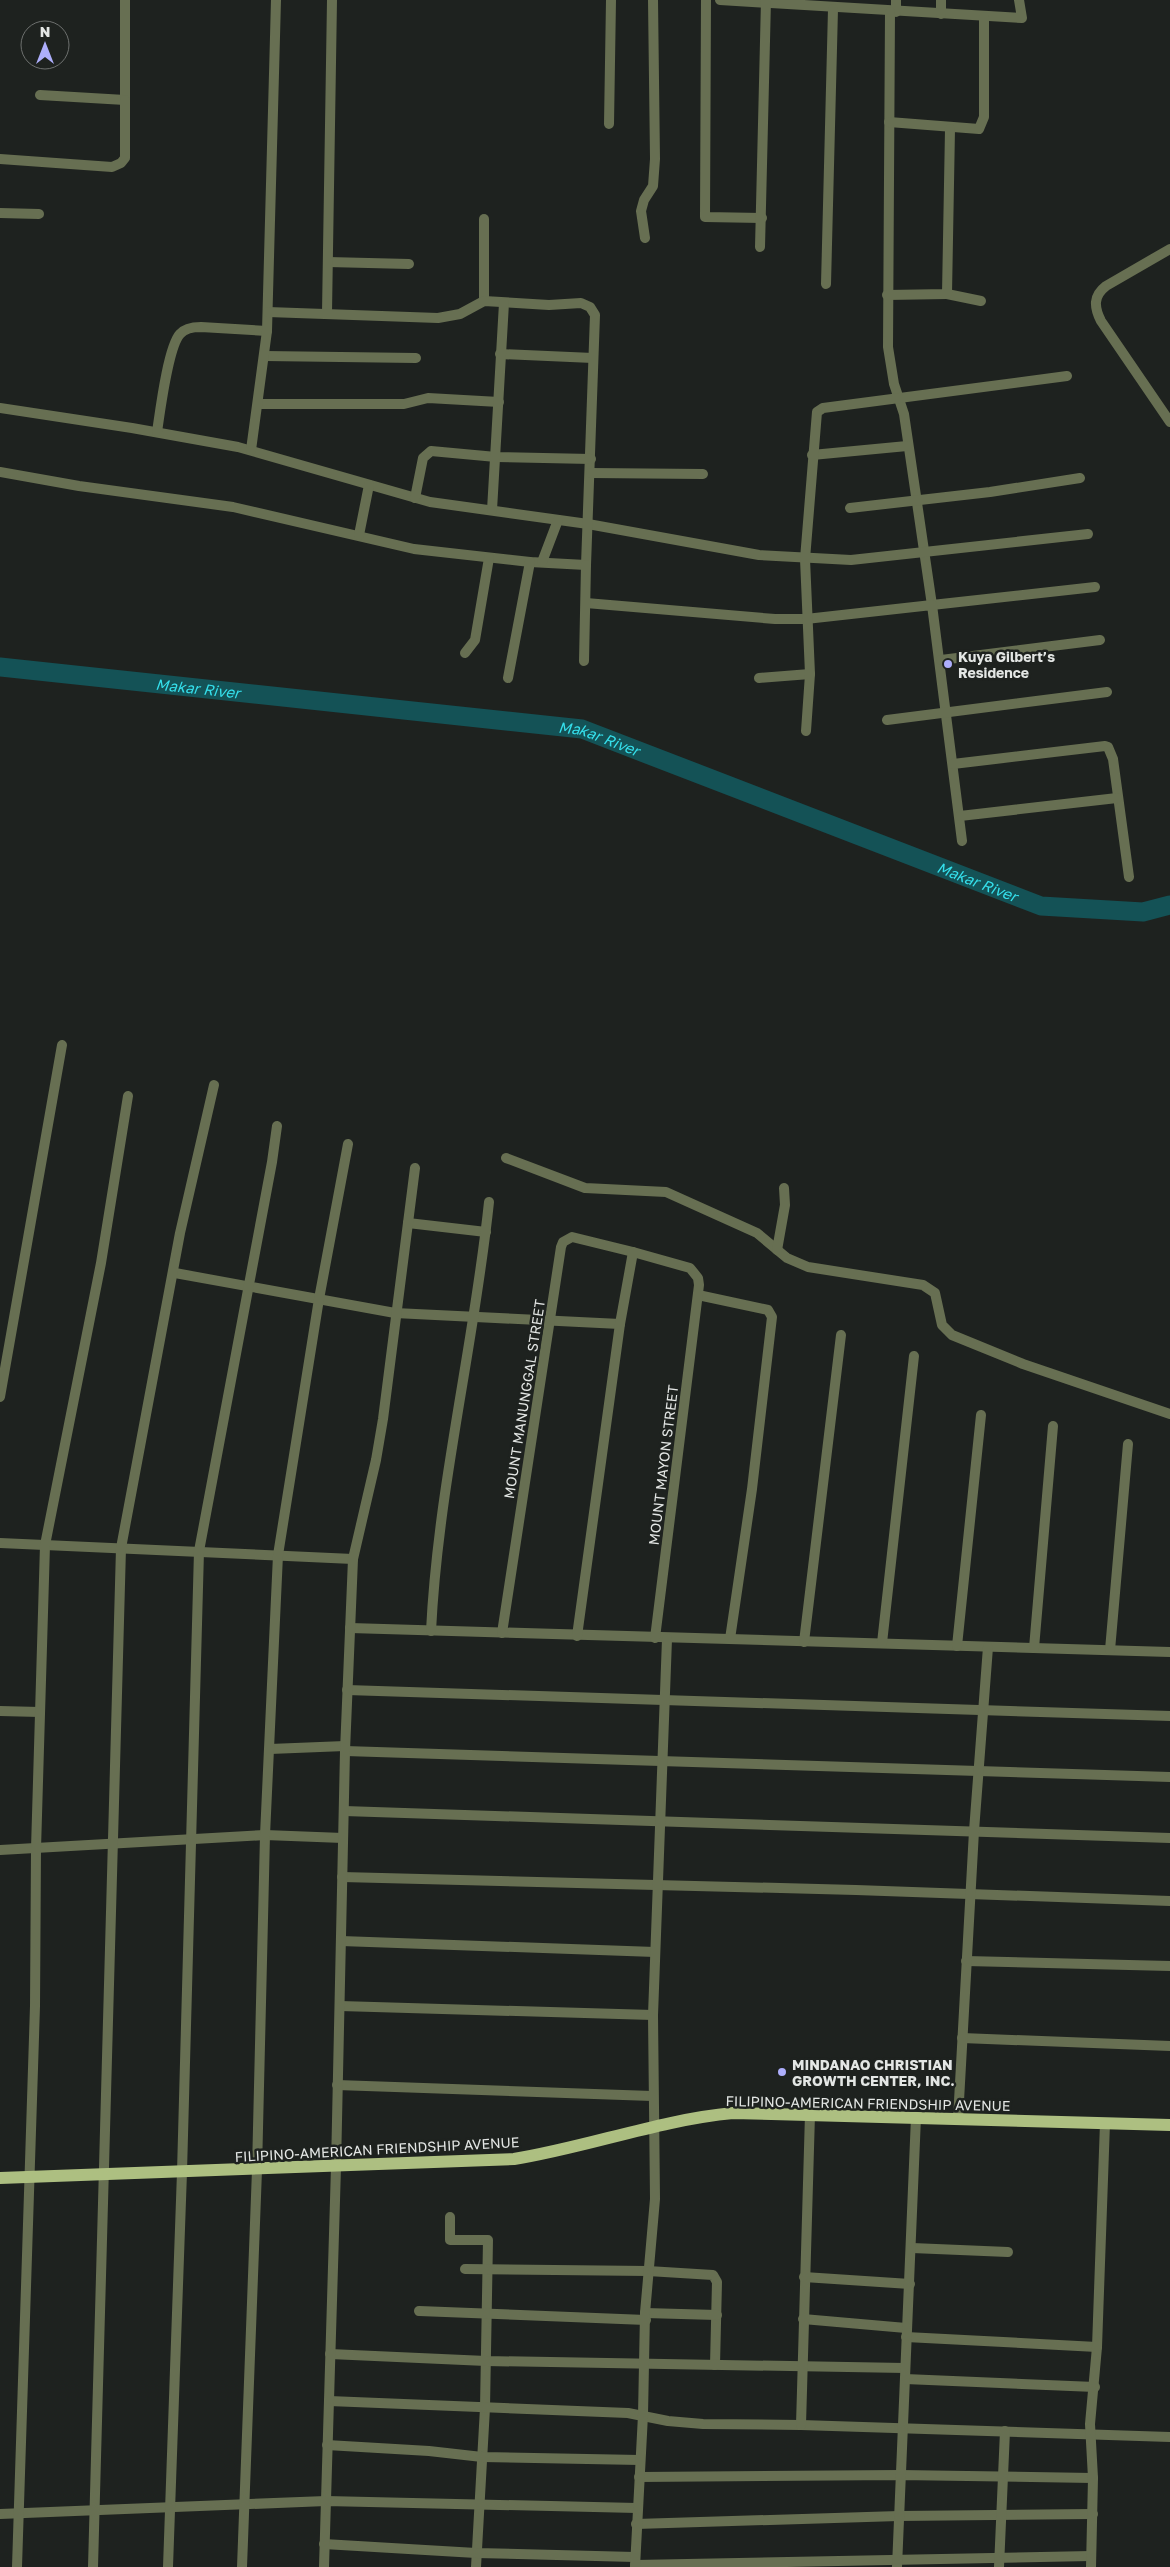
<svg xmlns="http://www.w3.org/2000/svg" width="1170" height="2567" font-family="'Golos Text',sans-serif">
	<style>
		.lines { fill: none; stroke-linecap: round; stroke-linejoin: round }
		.river { stroke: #145256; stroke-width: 19 }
		.street { stroke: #676f52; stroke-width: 10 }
		.primary { stroke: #adbf81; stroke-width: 12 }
		.poi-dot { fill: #adaefb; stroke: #1e221f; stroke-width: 2 }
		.labels { text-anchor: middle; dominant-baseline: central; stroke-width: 5; stroke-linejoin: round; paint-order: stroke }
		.poi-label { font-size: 14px; font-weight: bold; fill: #e3e6e4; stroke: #1e221f; text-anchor: start }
		.street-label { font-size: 14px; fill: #e3e6e4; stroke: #1e221f }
		.water-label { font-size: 15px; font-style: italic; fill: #35dfeb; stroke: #1e221f }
	</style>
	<rect width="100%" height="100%" fill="#1e221f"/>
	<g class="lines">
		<path class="river" id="s1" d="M0 667 582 729 1041 906 1143 912 1170 905"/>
		<g class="street">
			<polyline points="706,0 705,217 762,218"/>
			<polyline points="720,0 1022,18 1019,0"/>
			<polyline points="896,0 896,12"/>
			<polyline points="941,0 941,14"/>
			<polyline points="890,12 888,347 894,384 904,414 932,605 1095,587"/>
			<polyline points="40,95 125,100 125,0"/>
			<polyline points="889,122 979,129 984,117 984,17"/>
			<polyline points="609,124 611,0"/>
			<polyline points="0,159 112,167 121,163 125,158 125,100"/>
			<polyline points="0,213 39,214"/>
			<polyline points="484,219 484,301"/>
			<polyline points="645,238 641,211 644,200 653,186 655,159 653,0"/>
			<polyline points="760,247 766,0"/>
			<path d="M1170 249 1106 286C1093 296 1094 307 1101 321L1170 422"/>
			<polyline points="328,262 409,264"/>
			<polyline points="826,284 833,9"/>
			<polyline points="947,294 981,301"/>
			<polyline points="887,295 947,294 950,129"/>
			<polyline points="327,313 332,0"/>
			<polyline points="500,354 593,358"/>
			<polyline points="265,356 416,358"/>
			<polyline points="259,404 404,404 428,398 499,402"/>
			<polyline points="0,408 132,428 238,447 430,502 588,524 759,555 851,560 1088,534"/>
			<path d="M157 432C160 412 168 347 180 334 185 328 193 327 201 327L267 331"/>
			<polyline points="251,450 267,331 276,0"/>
			<polyline points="812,455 907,446"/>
			<polyline points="0,472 79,486 233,507 414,549 530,562 586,565 595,315 590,307 581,303 549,305 484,301 460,314 438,318 268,312"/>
			<polyline points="591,473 703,474"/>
			<polyline points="415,498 423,458 431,451 496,457 591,459"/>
			<polyline points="850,508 990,492 1080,478"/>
			<polyline points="492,510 504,303"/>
			<polyline points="359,535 369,485"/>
			<polyline points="542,562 558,520"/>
			<polyline points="586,603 775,619 806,619 932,605 962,841"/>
			<polyline points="465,653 475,640 489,558"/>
			<polyline points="941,660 1100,640"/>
			<polyline points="584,661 586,565"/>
			<polyline points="508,678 530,562"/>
			<polyline points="759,678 810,674"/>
			<polyline points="887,720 1107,692"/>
			<polyline points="806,731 810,674 805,559 817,412 823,408 1067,376"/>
			<polyline points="953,764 1105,746 1108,747 1113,759 1129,877"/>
			<polyline points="960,816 1117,798"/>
			<polyline points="506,1158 585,1188 666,1192 757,1233 787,1258 808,1267 923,1285 935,1293 942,1325 952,1335 1023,1364 1170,1414"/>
			<polyline points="408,1223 486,1232"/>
			<polyline points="777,1250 785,1205 784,1188"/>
			<polyline points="175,1273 395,1313 620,1324"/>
			<polyline points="698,1295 768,1310 772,1317 752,1489 730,1639"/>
			<polyline points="0,1397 62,1045"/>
			<polyline points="0,1543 353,1559"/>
			<polyline points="350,1628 1170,1652"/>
			<path d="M431 1631C438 1487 474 1346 489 1202"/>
			<polyline points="502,1633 561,1247 563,1242 572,1237 633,1252"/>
			<polyline points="577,1636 620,1324 633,1252 690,1268 698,1278 699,1285 655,1638"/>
			<polyline points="804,1642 841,1335"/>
			<polyline points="882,1643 914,1356"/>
			<polyline points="957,1646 981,1415"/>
			<polyline points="1034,1648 1053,1426"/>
			<polyline points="1110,1650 1128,1444"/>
			<polyline points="347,1690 1170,1716"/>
			<polyline points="0,1711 40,1712"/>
			<polyline points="270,1749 345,1746"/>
			<polyline points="345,1751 1170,1777"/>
			<polyline points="344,1811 1170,1838"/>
			<polyline points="0,1850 265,1835 343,1838"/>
			<polyline points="342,1877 856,1890 1170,1901"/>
			<polyline points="341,1941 655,1952"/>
			<polyline points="966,1961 1170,1966"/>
			<polyline points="340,2006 653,2015"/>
			<polyline points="962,2038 1170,2046"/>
			<polyline points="337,2085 652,2096"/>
			<polyline points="958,2119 974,1831 988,1647"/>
			<polyline points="450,2217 450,2240 488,2240 485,2408 476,2567"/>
			<polyline points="912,2248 1008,2252"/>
			<polyline points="465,2269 648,2271 713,2275 717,2282 715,2365"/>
			<polyline points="804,2277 910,2284"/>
			<polyline points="419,2311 646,2320"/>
			<polyline points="645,2313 717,2315"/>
			<polyline points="803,2319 906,2328"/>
			<polyline points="906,2337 1097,2347"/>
			<polyline points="330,2354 486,2361 905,2368"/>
			<polyline points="905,2379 1095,2387"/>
			<polyline points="329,2401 628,2413 668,2421 703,2424 801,2425 1170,2437"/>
			<polyline points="801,2425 810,2114"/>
			<polyline points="327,2445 429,2451 482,2457 640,2460"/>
			<polyline points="639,2477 900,2475 1093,2478"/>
			<polyline points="0,2514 326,2501 637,2508"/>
			<polyline points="636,2524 899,2516 1093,2514"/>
			<polyline points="324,2544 476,2553 635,2557"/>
			<polyline points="635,2565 1091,2556"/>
			<polyline points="17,2567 35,2006 36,1849 45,1545 101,1263 128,1096"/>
			<polyline points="93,2567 121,1548 180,1233 214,1085"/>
			<polyline points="168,2567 182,2172 199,1551 272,1162 277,1126"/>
			<polyline points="242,2567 257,2170 265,1835 278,1555 319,1299 348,1144"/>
			<polyline points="324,2567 336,2167 345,1751 353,1559 376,1460 383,1419 415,1168"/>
			<polyline points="635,2567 643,2415 645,2313 655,2199 653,2015 667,1639"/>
			<polyline points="897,2567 916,2117"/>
			<polyline points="999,2567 1005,2431"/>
			<polyline points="1091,2567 1093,2478 1090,2424 1097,2347 1105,2123"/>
		</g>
		<path class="primary" d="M0 2178 514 2159C588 2147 659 2120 733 2113L1170 2125"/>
	</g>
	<g class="poi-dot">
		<circle cx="948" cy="664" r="5"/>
		<circle cx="782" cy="2072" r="5"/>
	</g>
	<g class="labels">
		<g class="poi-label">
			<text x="958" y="656">Kuya Gilbert’s<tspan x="958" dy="16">Residence</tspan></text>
			<text x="792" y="2064">MINDANAO CHRISTIAN<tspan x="792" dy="16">GROWTH CENTER, INC.</tspan></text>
		</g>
		<g class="street-label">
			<text transform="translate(524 1399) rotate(-81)">MOUNT MANUNGGAL STREET</text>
			<text transform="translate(663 1465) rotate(-83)">MOUNT MAYON STREET</text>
			<text transform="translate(868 2103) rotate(1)">FILIPINO-AMERICAN FRIENDSHIP AVENUE</text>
			<text transform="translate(377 2149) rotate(-3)">FILIPINO-AMERICAN FRIENDSHIP AVENUE</text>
		</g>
		<g class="water-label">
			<text stroke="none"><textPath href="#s1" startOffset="199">Makar River</textPath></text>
			<text stroke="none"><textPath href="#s1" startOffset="604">Makar River</textPath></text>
			<text stroke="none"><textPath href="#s1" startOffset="1009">Makar River</textPath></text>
		</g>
	</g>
	<g transform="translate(45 45)"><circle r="24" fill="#1e221f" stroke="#6d706e"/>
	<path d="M0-4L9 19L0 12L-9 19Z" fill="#adaefb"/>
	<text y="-8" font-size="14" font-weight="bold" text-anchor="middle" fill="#e3e6e4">N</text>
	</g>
</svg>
